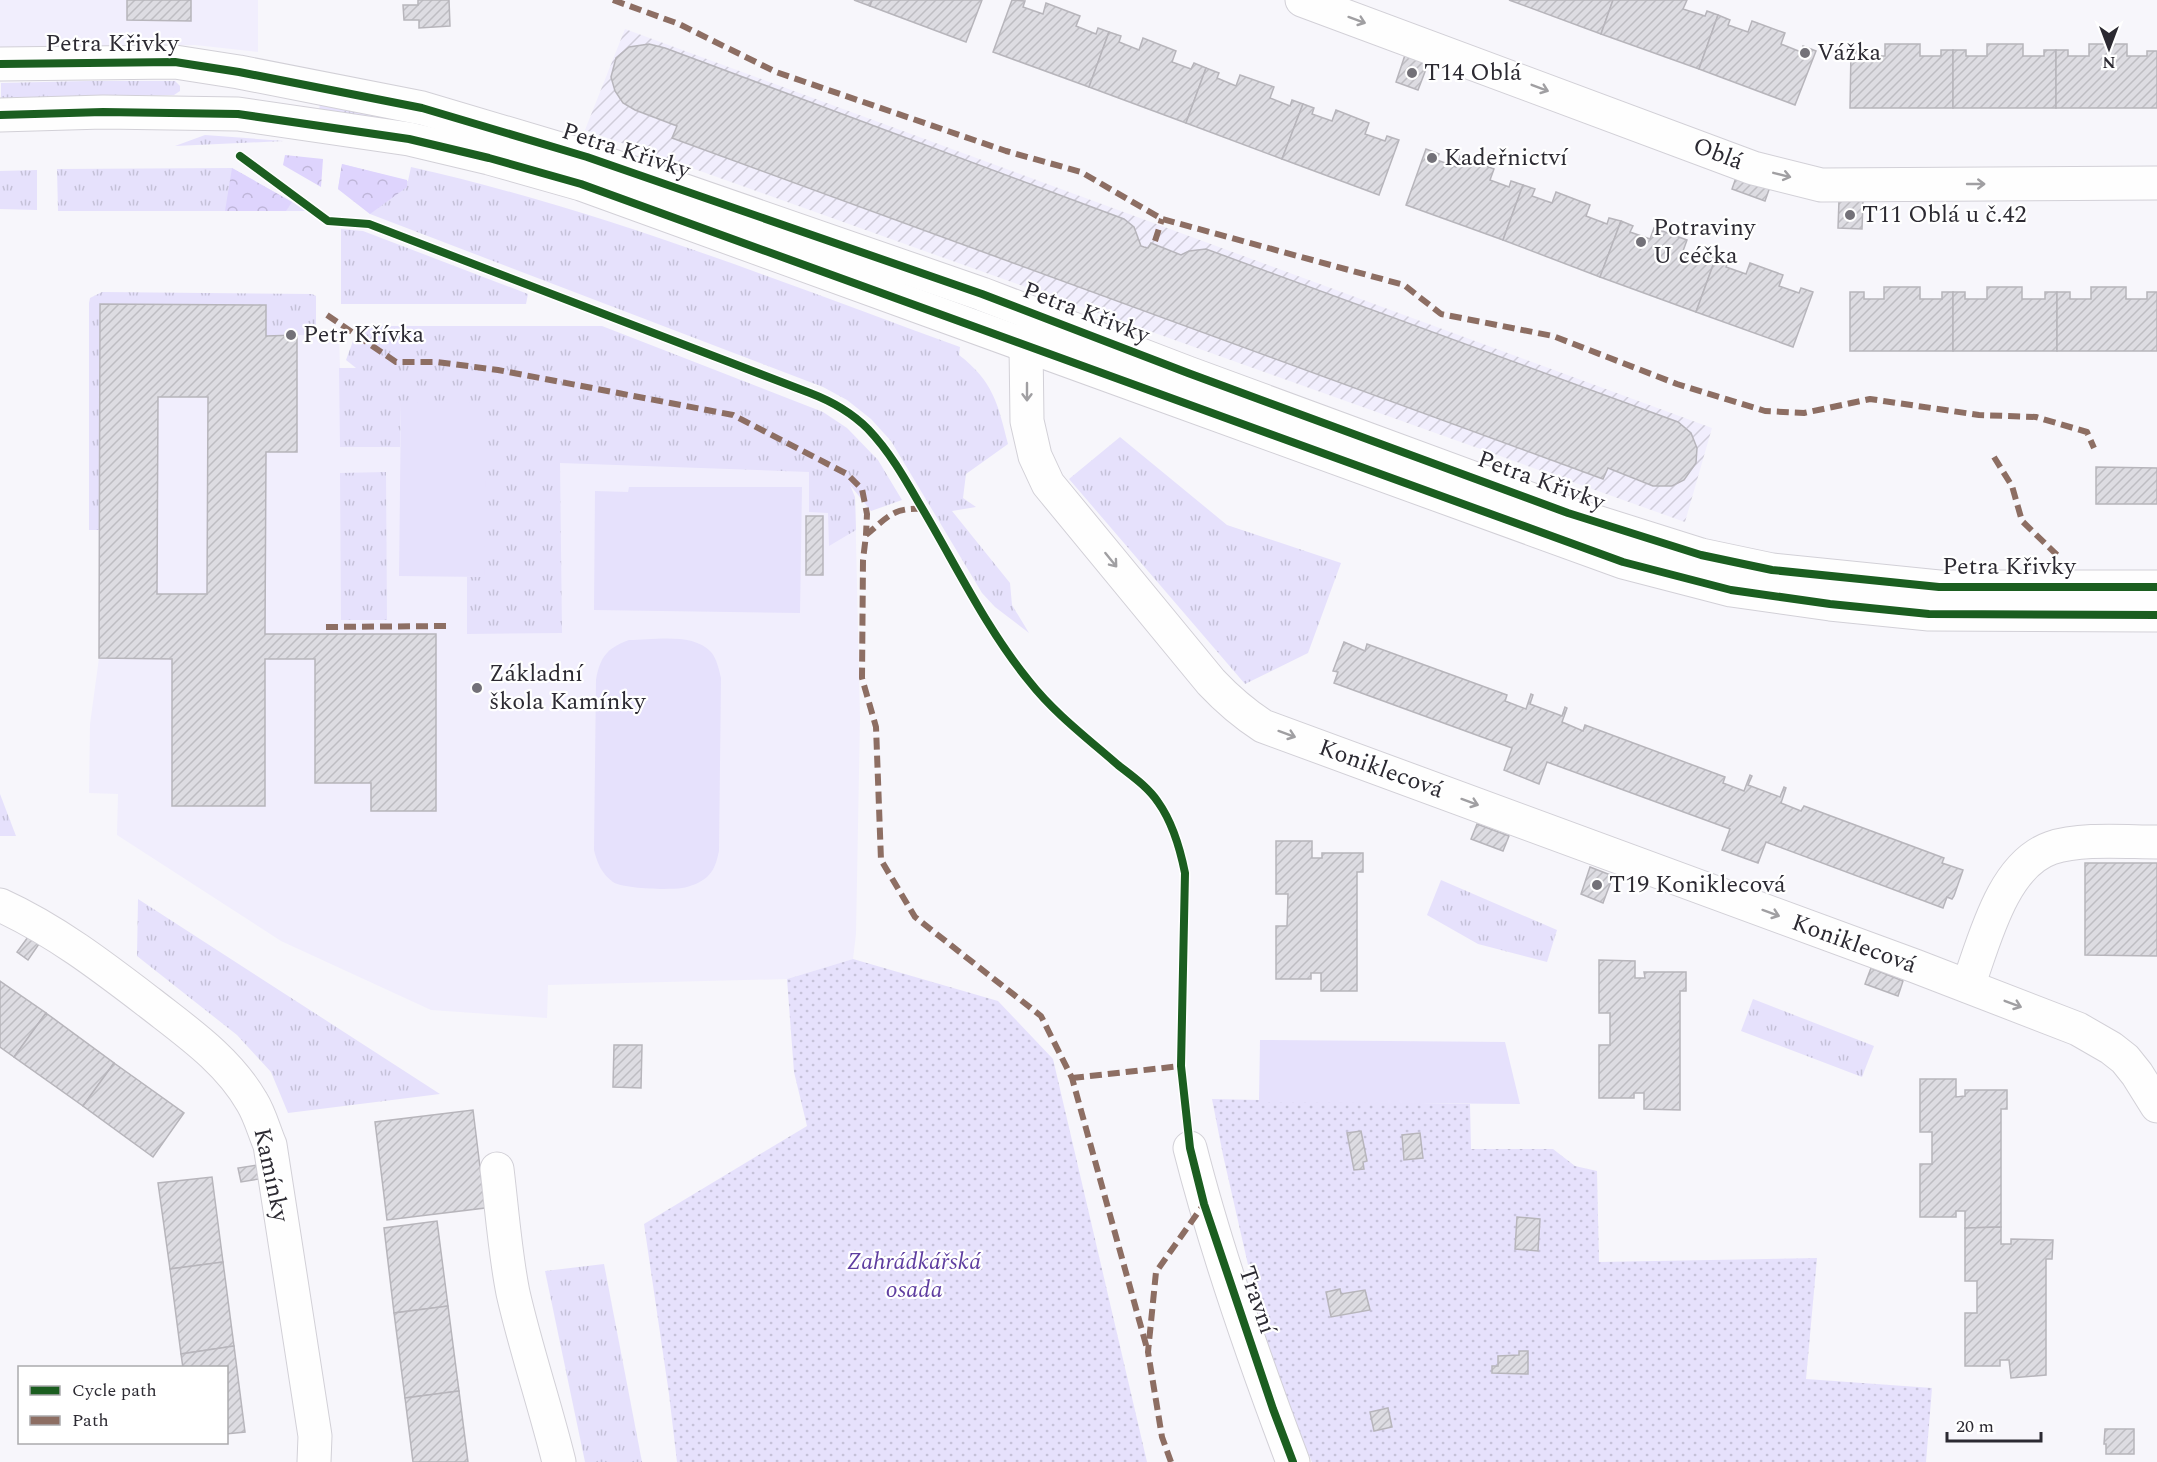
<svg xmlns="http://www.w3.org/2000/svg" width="2157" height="1462" font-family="Spectral,serif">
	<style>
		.built { fill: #f1eefd }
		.industrial { fill: url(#industrial-furrows) }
		.grass { fill: url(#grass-tufts) }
		.forest { fill: url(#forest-crowns) }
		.garden { fill: url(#garden-dots) }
		.pitch { fill: #e6e1fc }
		.building { fill: url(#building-hatch); stroke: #b7b5bb; stroke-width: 1.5; fill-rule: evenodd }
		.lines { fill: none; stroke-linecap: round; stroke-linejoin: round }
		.minor-casing { stroke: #d2d0d7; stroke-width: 35 }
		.minor { stroke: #fefefe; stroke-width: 33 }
		.quiet { stroke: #8d6e63; stroke-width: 6; stroke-dasharray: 12 6; stroke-linecap: butt }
		.cycleway-casing { stroke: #fff; stroke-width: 11 }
		.cycleway { stroke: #1b5e20; stroke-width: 8 }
		.oneway { stroke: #a09fa2 }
		.poi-dot { fill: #737178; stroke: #fff; stroke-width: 2 }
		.labels { text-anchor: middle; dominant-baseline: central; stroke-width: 4.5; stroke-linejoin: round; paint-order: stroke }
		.street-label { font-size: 24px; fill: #2c2a32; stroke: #fff }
		.poi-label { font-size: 24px; fill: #2c2a32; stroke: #fff; text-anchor: start }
		.park-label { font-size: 24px; font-style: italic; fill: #5f3ea0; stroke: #fff }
	</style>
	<defs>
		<pattern id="industrial-furrows" width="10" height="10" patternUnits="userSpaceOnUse" patternTransform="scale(1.5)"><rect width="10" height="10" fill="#f1eefd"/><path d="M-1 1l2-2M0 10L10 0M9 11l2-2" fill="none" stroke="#cfccd9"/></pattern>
		<pattern id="grass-tufts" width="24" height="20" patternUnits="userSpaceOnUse" patternTransform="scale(1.5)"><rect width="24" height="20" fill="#e6e1fc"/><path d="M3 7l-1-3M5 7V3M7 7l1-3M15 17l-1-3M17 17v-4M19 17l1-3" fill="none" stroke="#c5c1d8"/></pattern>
		<pattern id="forest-crowns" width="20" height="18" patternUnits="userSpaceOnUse" patternTransform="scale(1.5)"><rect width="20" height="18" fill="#ded4fd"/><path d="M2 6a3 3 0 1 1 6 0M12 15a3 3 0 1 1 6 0" fill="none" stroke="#bfb6d9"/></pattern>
		<pattern id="garden-dots" width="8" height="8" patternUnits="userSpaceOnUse" patternTransform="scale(1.5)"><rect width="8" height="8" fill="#e6e1fc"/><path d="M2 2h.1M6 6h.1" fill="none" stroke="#c5c1d8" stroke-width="1.8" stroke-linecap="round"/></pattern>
		<pattern id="building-hatch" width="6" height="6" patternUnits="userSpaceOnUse" patternTransform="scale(1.5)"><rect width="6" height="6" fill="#dddce2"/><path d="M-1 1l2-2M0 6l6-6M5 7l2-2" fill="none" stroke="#bebdc2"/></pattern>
	</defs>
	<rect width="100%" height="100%" fill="#f7f6fb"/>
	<g class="built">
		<polygon points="0,0 258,0 258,52 195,45 0,50"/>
		<polygon points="100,304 266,305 267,336 339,335 340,368 444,367 729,419 855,497 860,718 856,934 853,959 787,979 548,985 547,1018 431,1010 281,941 117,835 118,794 89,793 90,724 99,658"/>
	</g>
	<polygon class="industrial" points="625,29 1712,428 1685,522 585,130"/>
	<g class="grass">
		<polygon points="88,81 175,81 180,86 180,91 174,95 1,98 1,83"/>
		<polygon points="321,97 420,118 418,125 319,111"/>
		<polygon points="205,135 284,141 175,146"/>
		<path d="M342 164 408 181 411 167C599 209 779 281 960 347L959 355C993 381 998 404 1008 444L966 474 963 498 976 507 952 511 1010 583 1012 605 1029 633 995 607 982 593 891 441 871 419 847 400 823 387 370 214 338 189Z"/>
		<polygon points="232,168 308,211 58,211 57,169"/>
		<polygon points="37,170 37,210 0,209 0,171"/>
		<polygon points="341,229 363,231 528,294 526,304 341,304"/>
		<polygon points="102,292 312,294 316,296 316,335 266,336 266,305 100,304 99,530 89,530 89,303 90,298"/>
		<polygon points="367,326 602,326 823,412 847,428 878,460 902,500 871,511 850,485 855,497 856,530 829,546 828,513 809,512 809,472 560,463 562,633 467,634 467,577 484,576 401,402 400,447 340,447 339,368 356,368 346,360 353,341"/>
		<polygon points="1120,437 1227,525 1341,563 1308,653 1245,684 1069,479"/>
		<polygon points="386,472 387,620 341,620 340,473"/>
		<polygon points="0,794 16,836 0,836"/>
		<polygon points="1441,880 1557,930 1547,962 1478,944 1427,915"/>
		<polygon points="138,899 440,1094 288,1113 271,1072 237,1035 137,956"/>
		<polygon points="1753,999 1874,1046 1862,1077 1741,1031"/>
		<polygon points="604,1264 642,1462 585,1462 545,1271"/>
	</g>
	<g class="forest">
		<polygon points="285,155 323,159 321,187 283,165"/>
		<polygon points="342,164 407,180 407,187 370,214 338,189"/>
		<polygon points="232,168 292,202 286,211 225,211"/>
	</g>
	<g class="garden">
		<polygon points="853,959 998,1001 1053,1059 1147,1462 677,1462 669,1394 644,1224 807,1126 794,1072 787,979"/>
		<polygon points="1212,1099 1470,1104 1471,1149 1553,1149 1575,1166 1597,1171 1599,1262 1817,1258 1806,1379 1932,1388 1926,1462 1312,1462 1272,1370 1223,1155"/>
	</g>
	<g class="pitch">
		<polygon points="401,402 486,403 484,577 399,576"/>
		<polygon points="629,487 802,487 800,613 594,610 595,491 628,492"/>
		<path d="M629 640C653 640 693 632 711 652 717 659 719 670 721 678L719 851C717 860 715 869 708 876 702 882 690 887 682 888 668 890 624 889 613 882 602 874 597 863 594 850L596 680C600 657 607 648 629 640Z"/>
		<polygon points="1260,1040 1505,1042 1520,1104 1259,1102"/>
	</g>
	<g class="building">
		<polygon points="127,0 191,0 191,21 127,20"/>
		<polygon points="418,0 449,0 450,26 419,28 419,20 404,20 403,5 418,5"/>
		<polygon points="854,0 872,0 870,6"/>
		<polygon points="872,0 982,0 966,42 870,6"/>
		<polygon points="1012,0 1025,1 1023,7 1043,14 1046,3 1080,16 1076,26 1096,34 1098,28 1109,32 1089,87 993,52"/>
		<polygon points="1509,0 1613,0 1601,34"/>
		<polygon points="1613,0 1687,0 1683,9 1705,16 1707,11 1718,15 1699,69 1601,34"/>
		<polygon points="1718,15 1730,20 1728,25 1748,32 1752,21 1785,33 1781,44 1801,52 1803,46 1816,51 1795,105 1699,69"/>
		<polygon points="1109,32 1121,36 1119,42 1139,50 1143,38 1176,51 1172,62 1191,69 1194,63 1206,68 1186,123 1089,87"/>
		<polygon points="649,44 665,48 1124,219 1134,227 1141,246 1144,247 1148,248 1151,243 1181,255 1189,251 1206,249 1678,422 1691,433 1697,448 1696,463 1684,480 1672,486 1653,486 1608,468 1603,479 672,138 677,126 635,110 623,103 615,91 611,77 616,58 629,47"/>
		<polygon points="1885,44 1920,44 1920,56 1941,56 1941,50 1953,50 1953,108 1850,108 1851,50 1864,50 1864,56 1885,56"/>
		<polygon points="1987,44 2023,44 2023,56 2044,56 2044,50 2056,50 2056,108 1953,108 1953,50 1966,50 1966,56 1987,56"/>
		<polygon points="2089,44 2127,44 2127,56 2147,56 2147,51 2157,51 2157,108 2056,108 2056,50 2068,50 2068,56 2089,56"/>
		<polygon points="1405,55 1428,64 1418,90 1396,82"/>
		<polygon points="1206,68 1219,73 1217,78 1236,86 1240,75 1274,87 1270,98 1290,106 1292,100 1303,104 1282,159 1186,123"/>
		<polygon points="1303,104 1314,108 1312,114 1332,121 1336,110 1369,123 1365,134 1385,141 1387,136 1399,140 1379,195 1282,159"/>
		<polygon points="1426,149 1439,154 1437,160 1456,167 1460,156 1494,169 1490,180 1509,187 1511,181 1523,185 1503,240 1406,205"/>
		<polygon points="1738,172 1771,184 1765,201 1732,189"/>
		<polygon points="1523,185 1535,189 1532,196 1552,203 1556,192 1590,205 1586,216 1607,224 1609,218 1621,221 1600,277 1503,240"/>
		<polygon points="1839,200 1863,201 1862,229 1838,228"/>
		<polygon points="1621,221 1633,226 1630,232 1650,239 1654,228 1687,240 1683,251 1703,259 1705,252 1716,257 1696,312 1600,277"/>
		<polygon points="1716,257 1728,261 1726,267 1746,274 1750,263 1783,275 1779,286 1799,293 1801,288 1813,292 1793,347 1696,312"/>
		<polygon points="1884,287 1920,287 1920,299 1942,299 1942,292 1953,292 1953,351 1850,351 1850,292 1864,292 1864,299 1884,299"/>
		<polygon points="1987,287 2022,287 2022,299 2045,299 2045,292 2057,292 2057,351 1953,351 1953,292 1965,292 1965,299 1987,299"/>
		<polygon points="2091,287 2126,287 2126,299 2147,299 2147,292 2157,292 2157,351 2057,351 2057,292 2070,292 2070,299 2091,299"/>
		<path d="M100 304 266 305V336L297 335V452H266L265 634H436V811H371V783H315V659H265V806H172V659L99 658ZM158 397H208L207 594H157Z"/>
		<polygon points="2096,467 2157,468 2157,504 2096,504"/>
		<rect x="806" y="516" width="17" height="59"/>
		<polygon points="1344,642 1365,651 1367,644 1507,695 1505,701 1526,709 1531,694 1533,695 1530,704 1562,716 1565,707 1567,708 1562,722 1583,731 1585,725 1725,777 1723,783 1744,791 1750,775 1752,776 1748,785 1780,797 1784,787 1786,788 1781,803 1801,811 1804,806 1944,858 1942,863 1963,870 1954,896 1952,899 1947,897 1943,908 1766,842 1758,863 1722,850 1730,829 1547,762 1539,784 1504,770 1512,748 1334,683 1338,672 1333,671"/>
		<polygon points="1477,824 1509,836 1503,851 1471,839"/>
		<polygon points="1276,841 1312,841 1312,858 1322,858 1322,853 1363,853 1363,872 1357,872 1357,991 1321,991 1321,973 1311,973 1311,979 1276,979 1276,926 1287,926 1288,894 1276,894"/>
		<polygon points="2085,863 2157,863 2157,956 2085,955"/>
		<polygon points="1590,867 1613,876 1603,903 1581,894"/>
		<polygon points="28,937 39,944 28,960 17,952"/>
		<polygon points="1599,960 1635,961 1635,978 1645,978 1644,972 1686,972 1686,991 1680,991 1680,1110 1644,1109 1644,1093 1634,1093 1634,1098 1599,1098 1599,1045 1610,1045 1610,1013 1599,1013"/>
		<polygon points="1871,968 1903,981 1898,996 1865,984"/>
		<polygon points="0,981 46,1013 14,1057 0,1047"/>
		<polygon points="46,1013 114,1063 83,1106 14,1057"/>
		<polygon points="614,1045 642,1045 641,1088 613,1087"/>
		<polygon points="114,1063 184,1113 153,1157 83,1106"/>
		<polygon points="1920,1079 1956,1079 1956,1097 1965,1096 1965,1090 2007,1090 2007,1109 2001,1109 2001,1227 1965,1228 1965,1211 1956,1211 1956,1217 1920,1217 1920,1164 1932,1164 1932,1132 1920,1132"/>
		<polygon points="473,1110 485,1208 387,1220 375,1122"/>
		<polygon points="1361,1131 1367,1161 1363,1162 1364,1169 1354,1170 1347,1133"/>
		<polygon points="1420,1133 1423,1158 1404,1160 1402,1135"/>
		<polygon points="257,1165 259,1179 241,1182 238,1168"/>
		<polygon points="212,1177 223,1262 170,1269 158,1183"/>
		<polygon points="1517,1217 1540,1219 1538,1251 1515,1249"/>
		<polygon points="437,1221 448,1306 394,1313 384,1228"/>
		<polygon points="2001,1227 2001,1244 2011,1244 2011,1239 2053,1240 2052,1259 2046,1259 2046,1375 2011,1378 2009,1360 2000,1360 2000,1366 1965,1366 1965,1313 1977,1313 1977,1281 1965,1281 1965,1228"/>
		<polygon points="223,1262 234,1346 181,1354 170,1269"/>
		<polygon points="1340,1289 1341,1294 1365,1290 1370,1310 1331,1317 1326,1292"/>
		<polygon points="448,1306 459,1391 405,1398 394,1313"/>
		<polygon points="234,1346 245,1432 226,1434 226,1368 183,1368 181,1354"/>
		<polygon points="1519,1351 1528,1351 1528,1374 1492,1373 1492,1366 1498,1366 1498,1356 1519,1355"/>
		<polygon points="459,1391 468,1462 413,1462 405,1398"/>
		<polygon points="1388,1408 1392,1427 1374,1431 1370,1412"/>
		<polygon points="2105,1429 2134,1429 2134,1454 2106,1454 2106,1444 2104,1444"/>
	</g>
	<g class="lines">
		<defs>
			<g id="minor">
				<polyline points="1302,0 1753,168 1821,185 2157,183"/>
				<polyline points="0,64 175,62 239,72 422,108 587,157 982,294 1188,373 1568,513 1701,555 1772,570 1939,587 2157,587"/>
				<polyline points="0,115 103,112 238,114 409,139 489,158 581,184 1623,562 1731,590 1830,604 1929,614 2157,615"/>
				<path d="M1033 327 1026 345 1027 421 1035 456 1048 484 1211 682C1227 699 1243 713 1263 726L1915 966 2078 1029 2111 1048 2125 1059 2137 1074 2157 1106"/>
				<path d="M0 905C55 930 103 967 150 1003 187 1032 228 1060 252 1102 260 1115 264 1131 270 1145L315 1436 314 1462"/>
				<path d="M1968 986C1984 942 2002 865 2051 848 2081 838 2125 842 2157 842"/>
				<path d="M1190 1148C1217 1254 1254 1359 1293 1462"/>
				<path d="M497 1169C502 1210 505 1253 513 1293 526 1350 545 1405 559 1462"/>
			</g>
		</defs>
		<use href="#minor" class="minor-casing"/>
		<use href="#minor" class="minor"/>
		<g class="quiet">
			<polyline points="613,0 679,24 776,72 1006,151 1081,172 1162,219 1404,285 1441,314 1553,336 1677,384 1765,411 1804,413 1870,399 1979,415 2036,417 2087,432 2094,448"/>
			<polyline points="1155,241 1162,219"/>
			<polyline points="327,315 396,362 437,362 498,370 733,415 847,474 862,489 867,514 866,535"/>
			<polyline points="1994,457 2012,486 2022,521 2057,555"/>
			<path d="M923 509C893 507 888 517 866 535L863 560 862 678 876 727 881 860 915 917 1041 1016 1072 1078 1148 1352"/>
			<polyline points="326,627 448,626"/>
			<polyline points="1072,1078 1181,1066"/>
			<polyline points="1171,1462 1162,1437 1148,1352 1156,1272 1204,1204"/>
		</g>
		<defs>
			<g id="cycleway">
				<polyline points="0,64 175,62 239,72 422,108 587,157 982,294 1188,373 1568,513 1701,555 1772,570 1939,587 2157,587"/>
				<polyline points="0,115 103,112 238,114 409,139 489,158 581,184 1623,562 1731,590 1830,604 1929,614 2157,615"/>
				<path d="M240 156 328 221 369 224 810 393C831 401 852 413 868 429 889 451 904 477 919 503 955 563 985 627 1029 681 1054 713 1087 738 1118 765 1132 776 1148 787 1158 802 1173 823 1180 848 1185 873L1181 1066 1190 1148 1204 1204 1273 1409 1293 1462"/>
			</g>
		</defs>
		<use href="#cycleway" class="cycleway-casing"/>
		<use href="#cycleway" class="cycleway"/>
	</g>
	<defs><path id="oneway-shaft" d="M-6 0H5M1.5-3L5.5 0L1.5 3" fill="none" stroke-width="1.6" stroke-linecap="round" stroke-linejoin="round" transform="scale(1.5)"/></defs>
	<g class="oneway">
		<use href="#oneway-shaft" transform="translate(1357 20) rotate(20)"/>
		<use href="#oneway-shaft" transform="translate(1540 88) rotate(21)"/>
		<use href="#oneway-shaft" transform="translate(1782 175) rotate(14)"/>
		<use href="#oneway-shaft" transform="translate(1976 184)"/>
		<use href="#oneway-shaft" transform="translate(1027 392) rotate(90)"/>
		<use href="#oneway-shaft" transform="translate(1111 560) rotate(51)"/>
		<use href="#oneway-shaft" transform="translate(1287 734) rotate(20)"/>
		<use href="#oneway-shaft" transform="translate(1470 802) rotate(20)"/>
		<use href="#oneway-shaft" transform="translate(1771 913) rotate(20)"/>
		<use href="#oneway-shaft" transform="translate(2013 1004) rotate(21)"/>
	</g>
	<g class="poi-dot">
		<circle cx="1805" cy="53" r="6"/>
		<circle cx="1412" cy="73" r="6"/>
		<circle cx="1432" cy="158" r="6"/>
		<circle cx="1850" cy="215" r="6"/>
		<circle cx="1641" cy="242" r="6"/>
		<circle cx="291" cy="335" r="6"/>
		<circle cx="477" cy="688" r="6"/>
		<circle cx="1597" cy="885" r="6"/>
	</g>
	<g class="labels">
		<g class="street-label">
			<text x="112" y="44">Petra Křivky</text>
			<text transform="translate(626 151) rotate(18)">Petra Křivky</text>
			<text transform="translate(1718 154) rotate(21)">Oblá</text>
			<text transform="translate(1086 313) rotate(21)">Petra Křivky</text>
			<text transform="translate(1541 481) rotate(20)">Petra Křivky</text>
			<text x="2009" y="567">Petra Křivky</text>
			<text transform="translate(1381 769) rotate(20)">Koniklecová</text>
			<text transform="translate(1854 944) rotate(20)">Koniklecová</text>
			<text transform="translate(271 1175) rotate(78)">Kamínky</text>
			<text transform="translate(1257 1300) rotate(71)">Travní</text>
		</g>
		<g class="poi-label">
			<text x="1817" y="53">Vážka</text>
			<text x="1424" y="73">T14 Oblá</text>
			<text x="1444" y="158">Kadeřnictví</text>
			<text x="1862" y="215">T11 Oblá u č.42</text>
			<text x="1653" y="228">Potraviny<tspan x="1653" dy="28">U céčka</tspan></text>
			<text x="303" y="335">Petr Křívka</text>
			<text x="489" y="674">Základní<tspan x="489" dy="28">škola Kamínky</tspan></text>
			<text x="1609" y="885">T19 Koniklecová</text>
		</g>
		<g class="park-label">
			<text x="914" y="1262">Zahrádkářská<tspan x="914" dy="28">osada</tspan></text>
		</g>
	</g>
	<rect x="18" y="1366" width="210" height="78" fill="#ffffff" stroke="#abaaad" stroke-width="1.5"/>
	<rect x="30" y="1386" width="30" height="9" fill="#1b5e20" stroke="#abaaad" stroke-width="1.5"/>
	<text x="72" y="1396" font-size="18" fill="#2c2a32">Cycle path</text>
	<rect x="30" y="1416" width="30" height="9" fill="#8d6e63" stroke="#abaaad" stroke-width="1.5"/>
	<text x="72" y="1426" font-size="18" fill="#2c2a32">Path</text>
	<g transform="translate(2109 48) rotate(180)" stroke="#ffffff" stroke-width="4.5" paint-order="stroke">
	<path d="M0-4.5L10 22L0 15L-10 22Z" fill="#2c2a32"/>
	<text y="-9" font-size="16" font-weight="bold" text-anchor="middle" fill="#2c2a32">N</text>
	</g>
	<path d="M1947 1432v9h94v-9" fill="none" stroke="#2c2a32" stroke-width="3"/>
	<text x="1956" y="1432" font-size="18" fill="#2c2a32" stroke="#ffffff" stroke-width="4.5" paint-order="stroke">20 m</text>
</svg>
